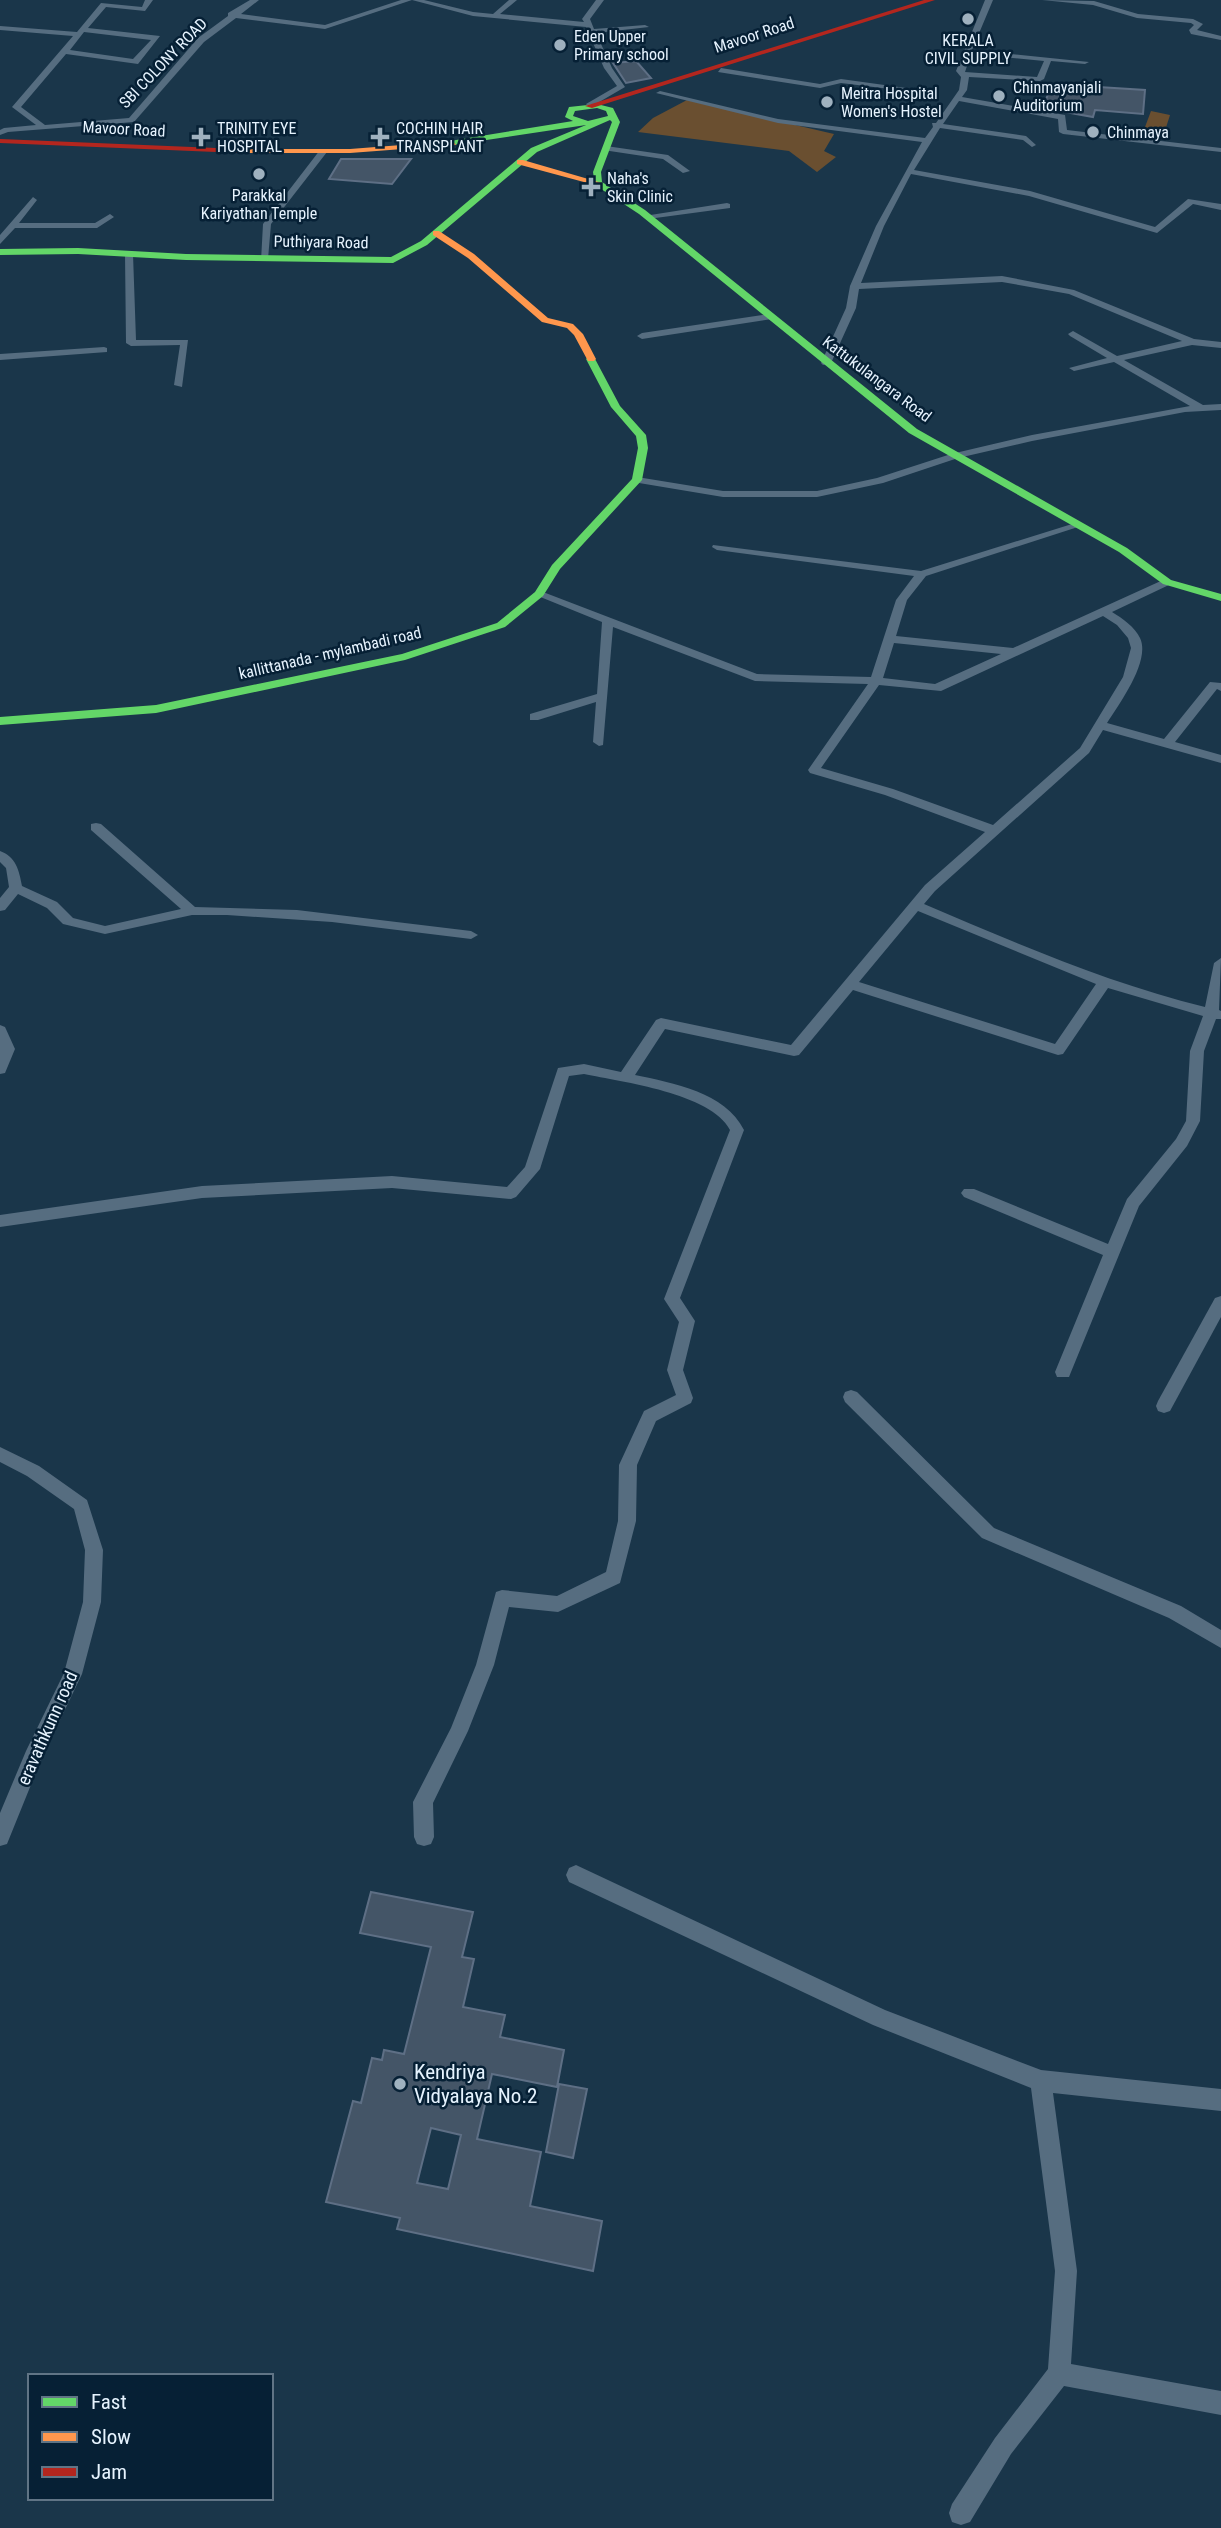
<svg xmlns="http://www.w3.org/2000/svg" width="1221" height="2528" font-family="'Roboto Condensed',sans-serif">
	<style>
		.green { fill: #6a4f30 }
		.building { fill: #445567; stroke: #5e6f85; stroke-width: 2; fill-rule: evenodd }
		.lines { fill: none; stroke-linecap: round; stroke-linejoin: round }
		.street { fill: #566d80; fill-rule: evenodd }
		.fast { fill: #63d668; fill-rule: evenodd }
		.slow { fill: #ff974d; fill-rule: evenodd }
		.jam { fill: #b3261e; fill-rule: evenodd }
		.poi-dot { fill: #9fb1bf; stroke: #062035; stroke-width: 2.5 }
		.labels { text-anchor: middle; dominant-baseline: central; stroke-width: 5; stroke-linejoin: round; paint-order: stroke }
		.far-street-label { font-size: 16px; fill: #e6f3fe; stroke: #062035 }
		.far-poi-label { font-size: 16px; fill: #e6f3fe; stroke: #062035; text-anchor: start }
		.street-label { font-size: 18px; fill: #e6f3fe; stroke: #062035 }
		.near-poi-label { font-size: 21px; fill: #e6f3fe; stroke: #062035; text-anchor: start }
	</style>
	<rect width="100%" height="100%" fill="#1a364a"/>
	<g class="green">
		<polygon points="687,100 834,134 824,151 836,157 817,172 789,151 638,132 653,118"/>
		<polygon points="1151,111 1170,115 1163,137 1149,138 1142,135"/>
	</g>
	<g class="building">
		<polygon points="636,61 651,78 626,83 613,63"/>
		<polygon points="1051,86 1097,94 1099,87 1145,90 1143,114 1095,110 1093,117 1043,108"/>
		<polygon points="341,159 411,159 392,184 329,179"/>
		<path d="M371 1892 473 1912 462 1957 474 1959 463 2007 505 2015 500 2037 564 2050 557 2087 492 2074 477 2139 541 2152 530 2206 602 2221 593 2271 397 2229 400 2218 326 2202 353 2101 361 2103 372 2058 382 2060 384 2050 404 2054 431 1947 360 1933ZM431 2128 461 2135 448 2189 417 2183Z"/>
		<polygon points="559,2084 587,2089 573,2158 546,2152"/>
	</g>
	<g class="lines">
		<g class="street">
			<path d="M145 0H153L145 11 106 7 88 28 160 36 138 64 66 54 21 107 45 125 129 118 198 38 228 16V13L250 0H259L241 14 325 25 401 0H424L473 12 493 14 509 0H517L500 14 584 22 582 19 596 0H604L590 19 594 29 645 25 649 27 596 33 612 68 625 87 589 108 586 104 617 86 604 68 586 27 473 16 412 0 325 29 236 18 204 42 134 122 8 132 0 135V130L4 128 36 125 12 107 73 36 0 30V26L77 32 101 3 142 7ZM84 32 151 40 133 59 70 50Z"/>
			<path d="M985 0H993L972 50 1089 62 1085 64 1051 61 1044 79 1040 81 969 77 967 90 962 97 1065 115 1067 130 1221 148V152L1063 134 1059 132 1058 119 959 101 943 124 1026 136 1036 145 1032 147 1023 140 940 128 914 170 1030 191 1155 227 1188 199 1221 204V210L1193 204 1157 233 1029 196 911 174 884 226 861 283 1002 276 1074 290 1194 339 1221 342V348L1192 345 1124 360 1203 405 1221 404V410L1185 412 1032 441 958 458 883 483 817 497H723L633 482 632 480 637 477 723 491H817L877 478 951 454 1032 435 1190 406 1114 362 1074 371 1069 368 1107 358 1070 336 1068 334 1073 331 1117 356 1182 341 1069 294 1002 282 859 289 856 308 831 363 823 365 821 363 846 308 850 286 876 226 922 142 778 123 656 93 660 91 778 119 925 138 933 127 932 123H936L959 90 961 77 956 71ZM971 54 1044 61 1037 77 965 72Z"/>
			<polygon points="1042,0 1094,1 1138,14 1193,19 1203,24 1197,30 1221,36 1221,40 1191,34 1189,30 1194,25 1191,23 1137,18 1093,5"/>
			<polygon points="721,68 820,84 841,79 935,92 931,94 841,83 820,88 718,72"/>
			<polygon points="606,146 668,155 690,171 683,173 663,159 603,150"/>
			<polygon points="320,150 327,152 271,224 268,259 261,261 263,224"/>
			<polygon points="33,197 37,200 19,223 95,223 110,214 114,217 97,228 15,228 0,244 0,235"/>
			<polygon points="727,203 730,204 730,208 648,219 644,216"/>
			<polygon points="129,251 133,254 136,340 188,340 182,387 174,385 180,345 131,346 126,343 125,254"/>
			<polygon points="769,314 774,317 772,319 642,339 637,336 642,333"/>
			<polygon points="104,347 107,348 107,352 0,360 0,354"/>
			<path d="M1072 524 1081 526 926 576 907 600 896 636 1013 648 1163 580H1171V584L1112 612C1122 618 1135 627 1140 638 1151 661 1119 704 1107 723L1164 739 1210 682 1221 683V691L1217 689 1175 742 1221 755V763L1103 730 1089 753 935 891 924 904C1016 943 1108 983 1205 1007L1214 963 1221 958 1219 1010 1221 1011V1019H1216L1204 1051 1200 1121 1187 1146 1139 1206 1071 1372 1069 1377H1057L1055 1372 1103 1255 964 1197 961 1193 964 1189H974L1108 1244 1127 1199 1176 1139 1186 1121 1190 1051 1203 1016 1108 988 1063 1054 1058 1055 853 990 799 1055 794 1056 665 1029 635 1075C673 1083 725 1092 744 1130L680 1298 695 1321 683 1370 693 1398 691 1403 656 1421 637 1465 636 1521 620 1583 558 1612 509 1607 494 1665 468 1731 433 1803 434 1837 431 1844 424 1846 417 1844 414 1837 413 1802 451 1728 476 1665 496 1592 502 1590 557 1596 606 1572 618 1521 619 1465 644 1411 676 1395 667 1370 679 1322 664 1299 730 1130C711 1093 622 1082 584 1074L569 1076 540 1169 516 1197 511 1199 392 1188 202 1198 0 1227V1215L202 1186 392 1176 507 1187 525 1167 558 1068 584 1064 621 1072 656 1020 661 1018 791 1045 925 885 985 832 885 795 810 773 808 770 868 684 755 681 613 627 603 745 599 746 593 742 596 702 538 720H530V714L597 694 602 622 533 594 543 592 757 674 871 677 896 600 914 576 717 550 712 547 713 545 921 571ZM1103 616 1117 625 1128 638 1131 648 1123 677 1080 748 993 825 893 789 821 768 879 685 941 691ZM894 643 1001 654 935 684 883 678ZM918 911 1096 984 1055 1044 859 982Z"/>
			<path d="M96 823 101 824 195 907 297 910 471 931 478 935 471 939 332 922 227 915H192L105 934 63 924 47 908 18 894 5 910 0 911V898L9 887 6 868 0 862V851C16 857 19 870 22 886L57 902 73 918 105 926 181 909 91 830V824Z"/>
			<polygon points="0,1025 5,1027 15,1049 5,1073 0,1074"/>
			<polygon points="1221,1296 1221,1317 1170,1411 1164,1413 1158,1411 1156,1406 1158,1401 1215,1298"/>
			<polygon points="851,1390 857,1392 994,1528 1181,1606 1221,1630 1221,1648 1169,1618 982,1538 845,1402 843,1397 845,1392"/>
			<polygon points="0,1447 39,1466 87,1500 103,1550 101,1602 82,1674 41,1760 7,1844 0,1846 0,1813 26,1751 64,1673 83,1602 85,1550 74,1509 27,1476 0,1462"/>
			<polygon points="576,1865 885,2010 1041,2070 1221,2089 1221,2111 1053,2093 1077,2271 1071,2364 1221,2391 1221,2415 1064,2386 1011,2454 970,2522 961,2525 952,2522 949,2513 952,2504 995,2438 1048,2369 1055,2271 1031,2088 873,2025 569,1882 566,1875 569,1868"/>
		</g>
		<g class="fast">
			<path d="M597 104 613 108 620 122 601 172 602 182 645 210 917 429 1127 548 1171 580 1221 594V601L1163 584 1119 552 909 433 639 214 595 185 593 172 612 122 610 120 537 152 427 245 393 263 186 260 78 254 0 255V249L78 248 186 254 391 257 421 241 531 148 586 125 453 145 450 141 573 121 565 117 569 107ZM597 108 606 111 608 116 588 121 573 116 575 111Z"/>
			<polygon points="588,357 594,357 620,406 646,435 648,448 642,480 560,569 543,596 505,627 405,660 156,713 0,725 0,717 156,705 402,654 497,623 535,592 552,565 632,479 638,448 636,436 611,407 586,359"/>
		</g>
		<g class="slow">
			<polygon points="453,141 456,145 350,153 240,153 236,151 240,149 350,149"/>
			<polygon points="517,160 523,160 602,183 595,185 517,164"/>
			<polygon points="433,231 439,231 474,254 548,318 573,324 583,334 596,359 594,361 588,361 574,335 567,328 542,322 468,258 433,235"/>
		</g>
		<g class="jam">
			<polygon points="924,0 935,0 592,108 585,106"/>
			<polygon points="0,139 240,149 244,151 240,153 0,143"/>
		</g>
	</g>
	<g class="poi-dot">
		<circle cx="968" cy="19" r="7"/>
		<circle cx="560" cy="45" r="7"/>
		<circle cx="999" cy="96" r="7"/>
		<circle cx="827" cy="102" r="7"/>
		<circle cx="1093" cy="132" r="7"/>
		<path d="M197.5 126.5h7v7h7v7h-7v7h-7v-7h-7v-7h7z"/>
		<path d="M376.5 126.5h7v7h7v7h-7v7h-7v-7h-7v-7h7z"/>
		<circle cx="259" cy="174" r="7"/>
		<path d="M587.5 176.5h7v7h7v7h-7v7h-7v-7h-7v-7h7z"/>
		<circle cx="400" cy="2084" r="7"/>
	</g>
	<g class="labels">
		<g class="far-street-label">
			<text transform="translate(754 35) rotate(-18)">Mavoor Road</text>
			<text transform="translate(163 63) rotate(-46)">SBI COLONY ROAD</text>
			<text transform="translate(124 129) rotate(3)">Mavoor Road</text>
			<text transform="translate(321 242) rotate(1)">Puthiyara Road</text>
			<text transform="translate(877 379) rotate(37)">Kattukulangara Road</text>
			<text transform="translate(330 653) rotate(-13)">kallittanada - mylambadi road</text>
		</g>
		<g class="far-poi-label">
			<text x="574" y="36">Eden Upper<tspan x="574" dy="18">Primary school</tspan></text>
			<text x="968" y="40" text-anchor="middle">KERALA<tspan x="968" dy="18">CIVIL SUPPLY</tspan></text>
			<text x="1013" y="87">Chinmayanjali<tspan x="1013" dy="18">Auditorium</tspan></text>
			<text x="841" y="93">Meitra Hospital<tspan x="841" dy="18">Women's Hostel</tspan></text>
			<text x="217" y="128">TRINITY EYE<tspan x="217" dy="18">HOSPITAL</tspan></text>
			<text x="396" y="128">COCHIN HAIR<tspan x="396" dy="18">TRANSPLANT</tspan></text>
			<text x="1107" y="132">Chinmaya</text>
			<text x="607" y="178">Naha's<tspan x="607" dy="18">Skin Clinic</tspan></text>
			<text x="259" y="195" text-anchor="middle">Parakkal<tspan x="259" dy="18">Kariyathan Temple</tspan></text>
		</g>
		<g class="street-label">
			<text transform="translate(47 1728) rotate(-66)">eravathkunn road</text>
		</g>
		<g class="near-poi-label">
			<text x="414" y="2072">Kendriya<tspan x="414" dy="24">Vidyalaya No.2</tspan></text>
		</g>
	</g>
	<rect x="28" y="2374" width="245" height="126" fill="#062035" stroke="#607485" stroke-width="2"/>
	<rect x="42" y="2397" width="35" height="10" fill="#63d668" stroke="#607485" stroke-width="2"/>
	<text x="91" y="2409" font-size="21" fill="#e6f3fe">Fast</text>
	<rect x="42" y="2432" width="35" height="10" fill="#ff974d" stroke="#607485" stroke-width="2"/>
	<text x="91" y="2444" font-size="21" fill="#e6f3fe">Slow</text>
	<rect x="42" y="2467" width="35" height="10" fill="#b3261e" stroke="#607485" stroke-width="2"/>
	<text x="91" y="2479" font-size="21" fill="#e6f3fe">Jam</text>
</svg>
